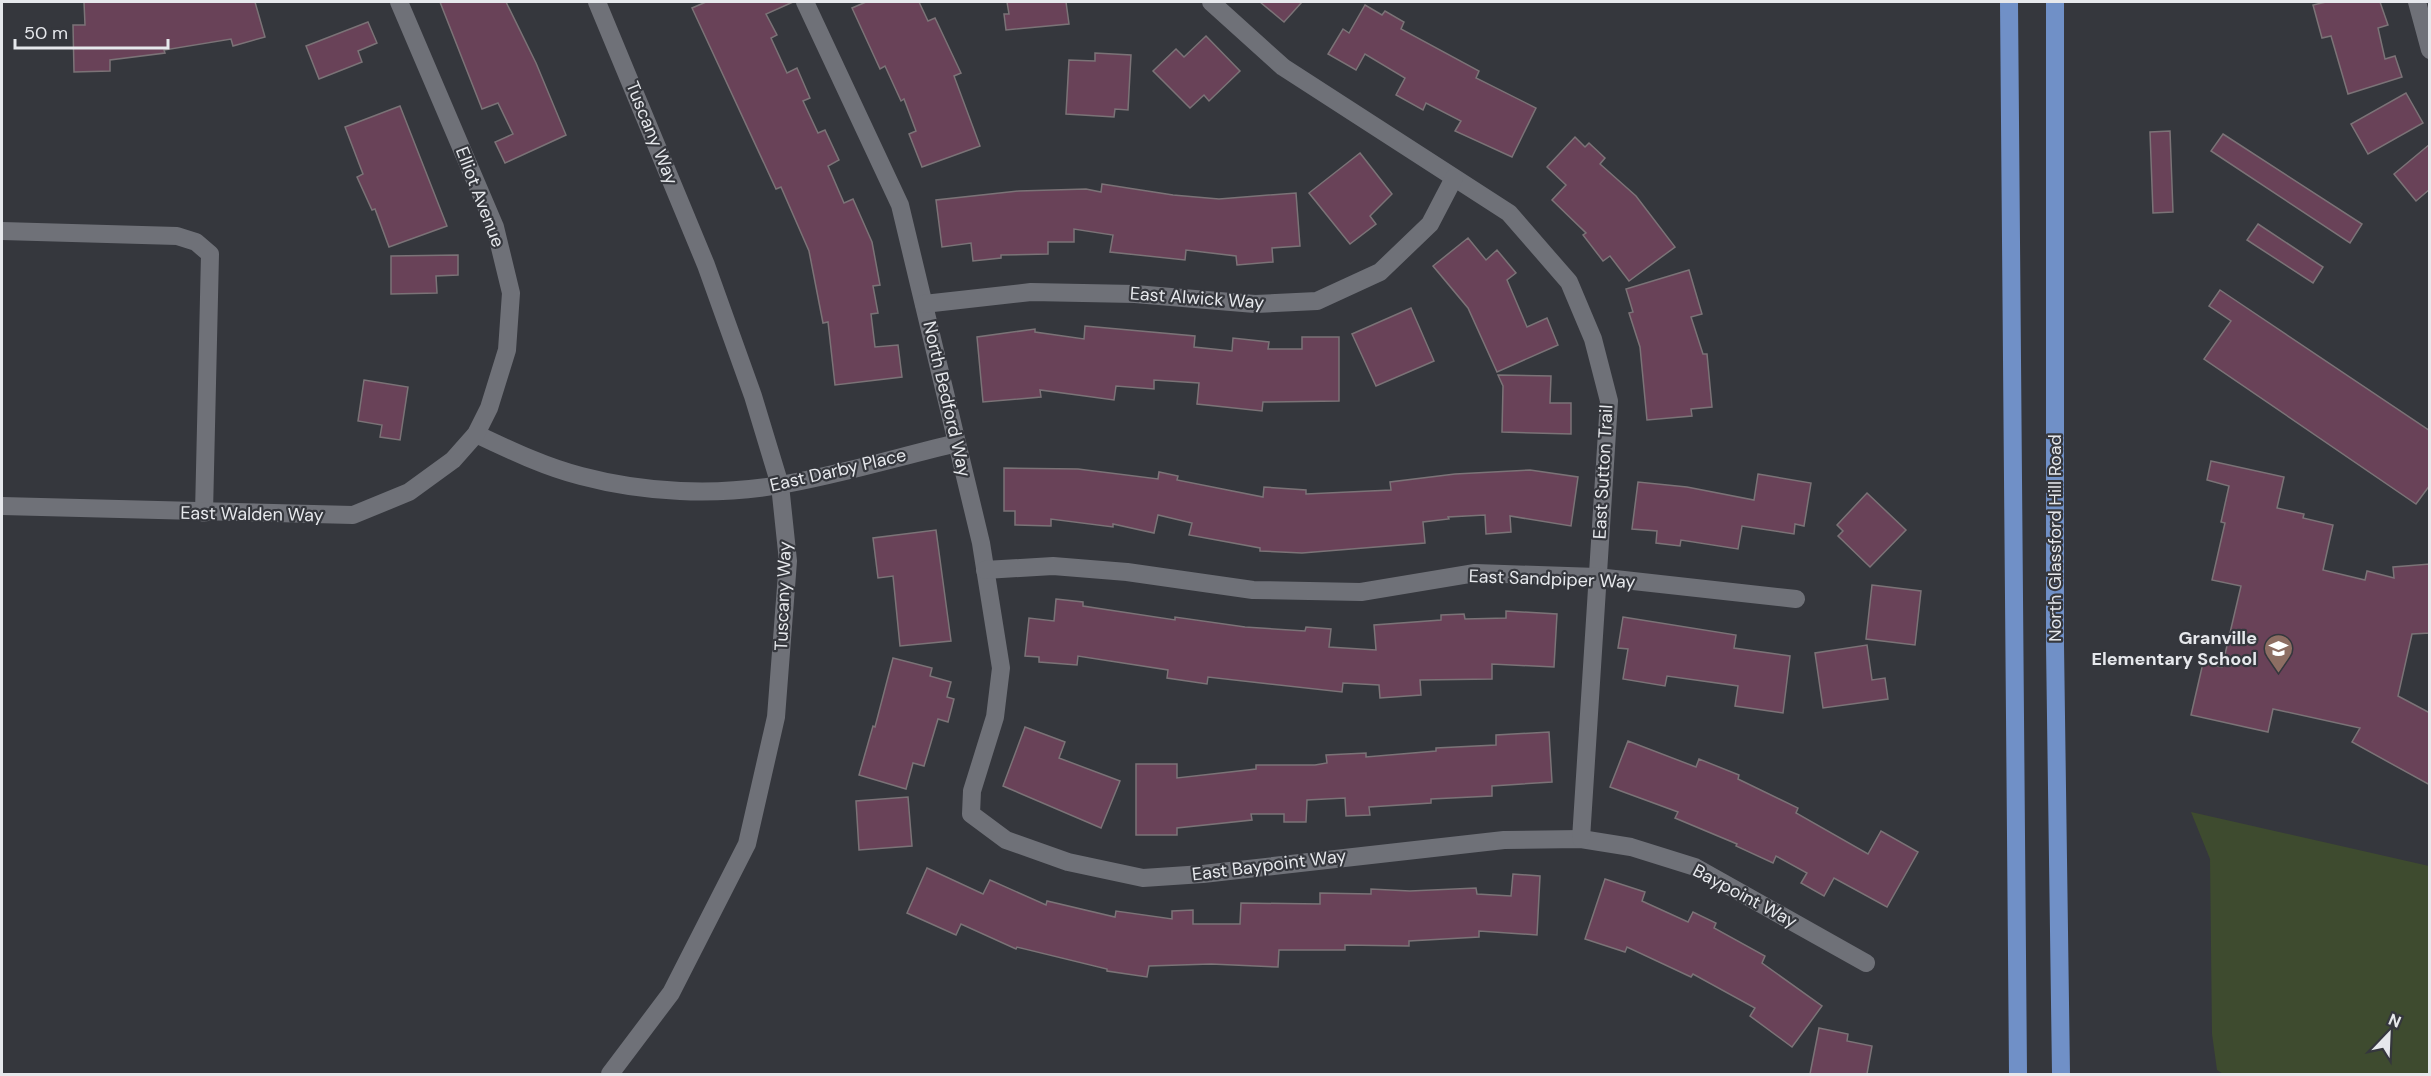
<svg xmlns="http://www.w3.org/2000/svg" width="2431" height="1076" font-family="'DM Sans',sans-serif">
	<style>
		.green { fill: #3e4b2f }
		.building { fill: #694258; stroke: #7b7377; stroke-width: 1.5 }
		.lines { fill: none; stroke-linecap: round; stroke-linejoin: round }
		.minor { stroke: #6f7178; stroke-width: 18 }
		.major { stroke: #7090c7; stroke-width: 18 }
		.labels { text-anchor: middle; dominant-baseline: central; stroke-width: 4.5; stroke-linejoin: round; paint-order: stroke }
		.street-label { font-size: 18px; fill: #e6e8ec; stroke: #35373d }
		.poi-label { font-size: 18px; font-weight: bold; fill: #e6e8ec; stroke: #35373d; text-anchor: end }
	</style>
	<rect width="100%" height="100%" fill="#35373d"/>
	<polygon class="green" points="2191,812 2429,866 2429,1074 2223,1074 2217,1070 2212,1034 2210,859"/>
	<g class="building">
		<polygon points="84,2 255,2 265,37 233,46 231,39 164,50 165,53 110,60 110,71 74,72 73,25 85,25"/>
		<polygon points="440,2 506,2 536,63 566,135 505,163 495,142 513,134 498,103 482,109"/>
		<polygon points="706,2 793,2 766,14 777,35 771,38 787,73 797,68 810,98 803,101 818,133 825,130 839,160 828,166 844,203 853,199 872,242 880,285 873,286 878,313 871,314 875,347 898,345 902,377 835,385 828,322 823,323 809,251 781,187 776,189 692,8"/>
		<polygon points="866,2 919,2 928,21 935,18 961,73 954,76 980,146 922,167 909,134 916,131 904,99 901,101 885,66 880,69 852,8"/>
		<polygon points="1007,2 1066,2 1069,24 1006,30 1004,14 1009,14"/>
		<polygon points="1260,2 1302,2 1284,22"/>
		<polygon points="2326,2 2380,2 2388,25 2378,28 2385,59 2395,56 2402,77 2348,94 2331,36 2322,38 2313,5"/>
		<polygon points="1365,5 1382,15 1385,11 1404,22 1401,29 1479,71 1476,78 1536,108 1512,157 1455,131 1461,121 1426,103 1423,110 1396,95 1405,78 1365,54 1356,70 1328,54 1343,29 1349,33"/>
		<polygon points="368,22 377,43 358,51 362,62 319,79 306,46"/>
		<polygon points="1206,36 1240,71 1209,101 1204,95 1190,108 1153,71 1176,49 1184,57"/>
		<polygon points="1095,53 1131,55 1128,110 1115,109 1114,117 1066,114 1069,60 1095,61"/>
		<polygon points="2406,93 2423,123 2368,154 2351,124"/>
		<polygon points="400,106 447,226 389,247 375,209 372,210 357,177 363,174 345,127"/>
		<polygon points="2170,131 2173,212 2153,213 2150,132"/>
		<polygon points="2223,134 2362,224 2350,243 2211,151"/>
		<polygon points="1575,137 1585,147 1589,143 1605,158 1600,164 1636,196 1675,247 1629,281 1610,256 1603,261 1583,235 1586,233 1552,200 1566,185 1547,167"/>
		<polygon points="2430,144 2430,189 2416,201 2394,174"/>
		<polygon points="1360,153 1392,194 1370,216 1376,224 1350,244 1309,193"/>
		<polygon points="1102,184 1173,195 1219,199 1296,193 1300,246 1272,248 1273,262 1237,265 1236,256 1186,250 1185,260 1110,252 1113,235 1074,229 1074,242 1048,242 1048,254 1001,255 1001,258 973,261 971,243 942,247 936,200 1019,191 1086,189 1101,192"/>
		<polygon points="2258,224 2323,267 2313,283 2247,240"/>
		<polygon points="1468,238 1486,260 1497,250 1516,273 1507,280 1527,327 1547,318 1558,345 1497,372 1468,308 1433,266"/>
		<polygon points="458,255 458,275 436,276 437,293 391,294 391,256"/>
		<polygon points="1689,270 1702,314 1691,317 1703,354 1707,354 1712,407 1691,409 1692,416 1647,420 1640,347 1629,313 1633,312 1626,289"/>
		<polygon points="2220,290 2430,431 2430,485 2416,504 2204,359 2231,321 2209,306"/>
		<polygon points="1411,308 1434,361 1376,386 1352,334"/>
		<polygon points="1085,326 1195,336 1194,347 1232,351 1233,338 1269,342 1268,349 1302,349 1302,337 1339,337 1339,401 1263,402 1262,411 1197,404 1199,383 1154,380 1154,389 1116,386 1114,400 1040,390 1041,397 983,402 977,337 1035,329 1035,332 1084,339"/>
		<polygon points="1498,375 1551,376 1550,403 1571,403 1571,434 1502,432 1503,386"/>
		<polygon points="364,380 408,387 400,440 380,437 382,425 358,421"/>
		<polygon points="2211,461 2284,477 2277,508 2304,514 2303,518 2333,525 2323,570 2365,580 2367,571 2394,578 2393,567 2430,564 2430,633 2412,634 2398,696 2430,713 2430,785 2352,742 2360,728 2273,709 2268,732 2191,715 2203,663 2222,667 2241,586 2212,580 2225,523 2221,522 2229,486 2207,480"/>
		<polygon points="1004,468 1078,469 1158,479 1159,472 1178,476 1177,480 1263,497 1264,487 1306,490 1306,494 1391,490 1390,482 1455,474 1530,470 1578,477 1571,526 1510,516 1511,532 1486,534 1485,515 1448,517 1449,519 1423,522 1425,543 1302,553 1260,551 1260,548 1189,535 1192,523 1158,515 1154,533 1113,524 1113,527 1051,519 1051,526 1015,525 1015,511 1004,511"/>
		<polygon points="1758,474 1811,483 1804,526 1795,524 1794,534 1742,526 1738,549 1681,540 1680,546 1656,543 1657,531 1632,529 1638,482 1687,487 1754,500"/>
		<polygon points="1867,493 1906,530 1870,567 1838,536 1843,531 1837,525"/>
		<polygon points="936,530 951,641 900,646 893,576 878,578 873,538"/>
		<polygon points="1872,585 1921,591 1915,645 1866,639"/>
		<polygon points="1056,599 1083,602 1083,606 1175,620 1175,617 1245,627 1305,631 1306,627 1331,629 1329,647 1376,650 1374,625 1441,620 1441,615 1464,614 1465,619 1506,618 1506,611 1557,614 1554,667 1492,664 1492,679 1420,680 1421,695 1380,698 1379,685 1343,683 1342,692 1208,677 1207,684 1167,678 1168,670 1078,656 1077,665 1039,662 1039,657 1025,656 1029,618 1054,621"/>
		<polygon points="1623,617 1736,635 1734,648 1790,656 1783,713 1735,706 1738,686 1667,676 1665,686 1623,679 1628,649 1618,648"/>
		<polygon points="1867,645 1872,680 1885,678 1888,699 1823,708 1815,653"/>
		<polygon points="893,658 932,668 930,676 951,682 947,697 954,699 948,722 938,719 924,766 913,763 906,789 859,775 873,726 875,727"/>
		<polygon points="1025,727 1065,742 1059,758 1120,781 1101,828 1003,786"/>
		<polygon points="1549,732 1552,782 1492,786 1492,796 1431,799 1431,803 1369,807 1370,815 1346,816 1345,798 1307,800 1306,822 1284,822 1284,814 1251,814 1252,820 1177,828 1177,835 1136,835 1136,764 1177,764 1177,778 1256,769 1256,765 1315,765 1327,763 1326,755 1366,753 1366,757 1436,751 1436,748 1496,745 1496,735"/>
		<polygon points="1628,741 1696,767 1699,759 1739,775 1738,779 1798,808 1796,813 1868,854 1881,831 1918,852 1887,907 1834,878 1824,896 1801,883 1807,873 1776,856 1773,863 1736,846 1737,844 1675,818 1678,812 1610,787"/>
		<polygon points="908,797 912,846 859,850 856,801"/>
		<polygon points="927,868 983,894 990,880 1046,905 1047,901 1115,917 1116,911 1172,919 1172,911 1193,910 1193,924 1240,924 1241,903 1320,904 1320,893 1371,894 1371,889 1410,891 1476,888 1477,894 1511,896 1513,874 1540,876 1537,935 1479,931 1479,937 1409,941 1409,946 1345,945 1345,950 1279,950 1278,967 1211,964 1149,966 1147,977 1107,971 1107,969 1017,947 1016,949 961,924 956,935 907,913"/>
		<polygon points="1605,879 1645,892 1642,901 1688,922 1693,912 1716,923 1714,928 1765,956 1762,963 1822,1006 1792,1047 1750,1016 1755,1008 1693,974 1691,977 1627,947 1625,952 1585,939"/>
		<polygon points="1819,1028 1848,1034 1847,1041 1872,1046 1867,1074 1810,1074"/>
	</g>
	<g class="lines">
		<g class="minor">
			<polyline points="597,2 706,265 753,396 780,485 788,561 776,717 747,844 671,993 610,1074"/>
			<polyline points="805,2 900,205 981,543 1001,668 995,717 972,791 971,814 1006,840 1068,862 1143,878 1203,874 1504,840 1581,839 1631,847 1695,867 1866,963"/>
			<polyline points="1211,2 1283,67 1509,213 1569,282 1593,339 1609,401 1581,839"/>
			<polyline points="2417,2 2430,50"/>
			<polyline points="2,231 177,236 196,242 210,254 204,513"/>
			<polyline points="924,304 1031,292 1135,294 1255,304 1317,301 1380,272 1430,224 1454,178"/>
			<path d="M476 434C510 450 545 467 581 476 645 493 715 496 780 485 839 475 898 457 957 443"/>
			<polyline points="2,506 353,515 409,492 453,460 476,434 489,408 507,350 511,293 495,227 399,2"/>
			<polyline points="985,570 1053,566 1127,572 1253,590 1361,592 1475,573 1597,577 1796,599"/>
		</g>
		<g class="major">
			<polyline points="2009,2 2018,1074"/>
			<polyline points="2055,2 2055,645 2061,1074"/>
		</g>
	</g>
	<defs>
		<symbol id="school-pin" viewBox="-11 -11 22 30"><path d="M0 17L-7.5 6A9.5 9.5 0 1 1 7.5 6Z" fill="#8d6e63" stroke="#35373d"/><path d="M0-5L7-2L0 1L-7-2ZM-4 1L0 2.5L4 1V4Q0 6-4 4Z" fill="#fff"/></symbol>
	</defs>
	<g fill-rule="evenodd">
		<use href="#school-pin" x="2262" y="632" width="33" height="45"/>
	</g>
	<g class="labels">
		<g class="street-label">
			<text transform="translate(652 133) rotate(68)">Tuscany Way</text>
			<text transform="translate(480 197) rotate(69)">Elliot Avenue</text>
			<text transform="translate(1197 298) rotate(4)">East Alwick Way</text>
			<text transform="translate(947 399) rotate(77)">North Bedford Way</text>
			<text transform="translate(838 470) rotate(-13)">East Darby Place</text>
			<text transform="translate(1603 472) rotate(-87)">East Sutton Trail</text>
			<text transform="translate(252 514) rotate(1)">East Walden Way</text>
			<text transform="translate(2055 538) rotate(-90)">North Glassford Hill Road</text>
			<text transform="translate(1552 579) rotate(2)">East Sandpiper Way</text>
			<text transform="translate(783 596) rotate(-88)">Tuscany Way</text>
			<text transform="translate(1269 865) rotate(-7)">East Baypoint Way</text>
			<text transform="translate(1745 896) rotate(28)">Baypoint Way</text>
		</g>
		<g class="poi-label">
			<text x="2257" y="638">Granville<tspan x="2257" dy="21">Elementary School</tspan></text>
		</g>
	</g>
	<rect width="2431" height="1076" fill="none" stroke="#e6e8ec" stroke-width="6"/>
	<g transform="translate(2389 1034) rotate(23)" stroke="#35373d" stroke-width="4.5" paint-order="stroke">
	<path d="M0-4.5L10 22L0 15L-10 22Z" fill="#e6e8ec"/>
	<text y="-9" font-size="16" font-weight="bold" text-anchor="middle" fill="#e6e8ec">N</text>
	</g>
	<path d="M15 39v9h153v-9" fill="none" stroke="#e6e8ec" stroke-width="3"/>
	<text x="24" y="39" font-size="18" fill="#e6e8ec" stroke="#35373d" stroke-width="4.5" paint-order="stroke">50 m</text>
</svg>
